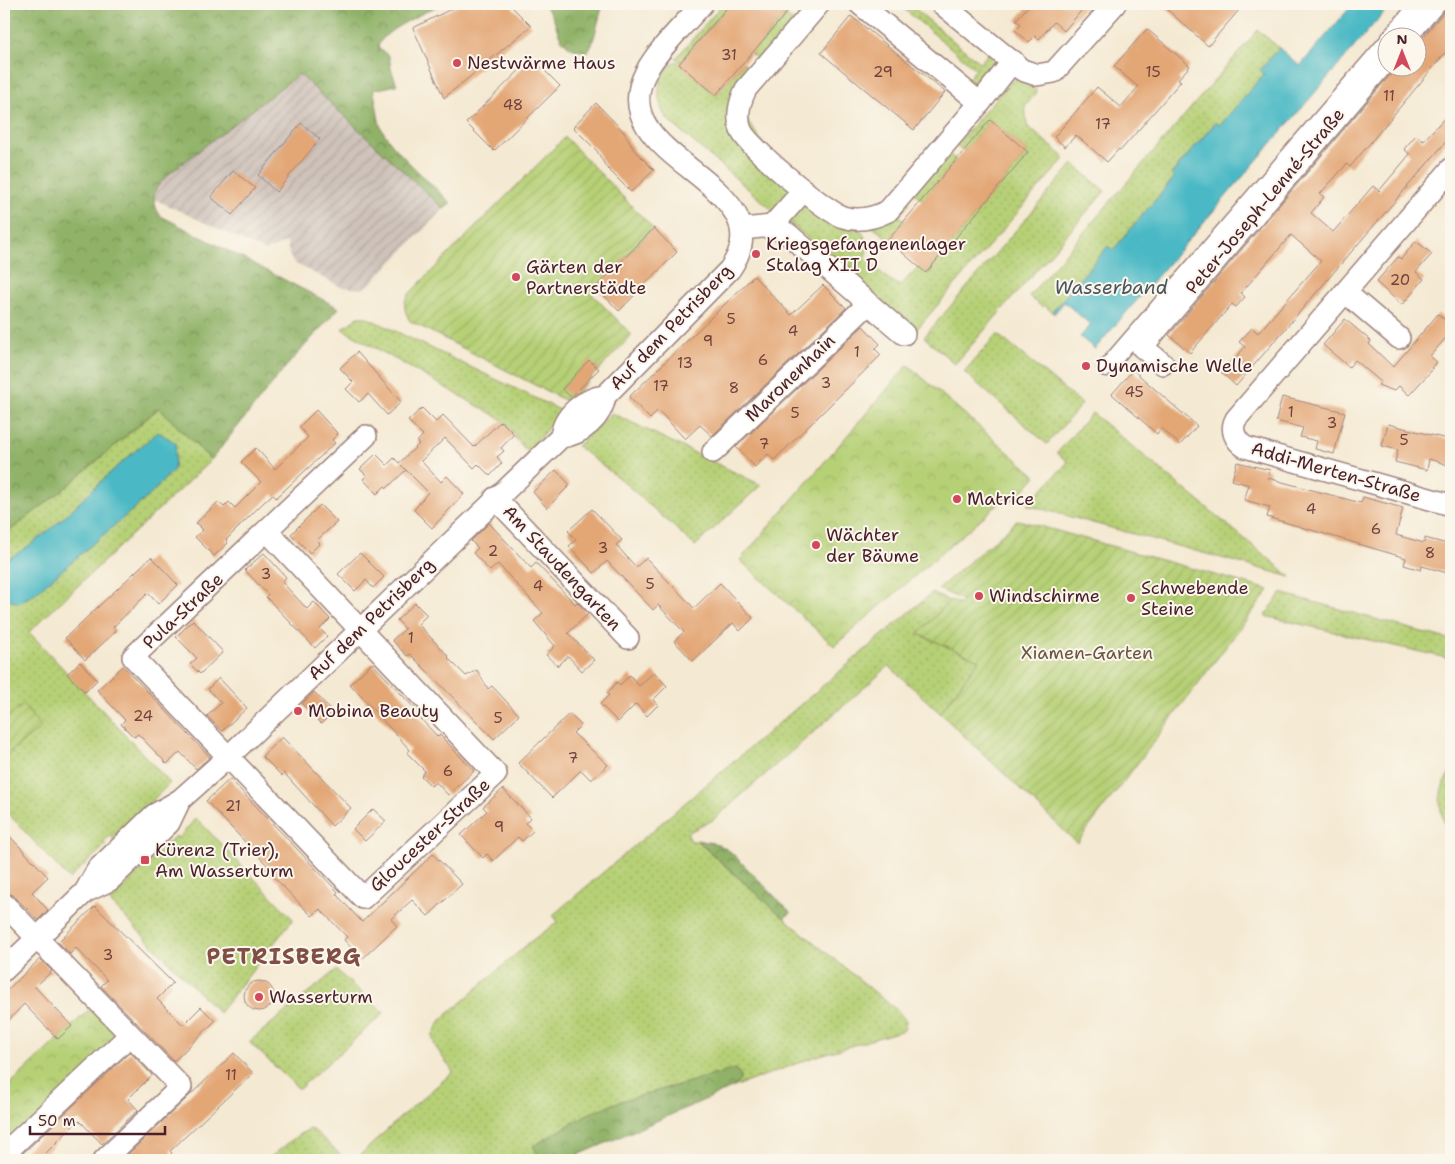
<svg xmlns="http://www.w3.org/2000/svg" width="1455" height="1164" font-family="'Shantell Sans',sans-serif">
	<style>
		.industrial { fill: url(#industrial-furrows) }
		.grass { fill: url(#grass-dots); stroke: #807850 }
		.forest { fill: url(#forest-crowns); stroke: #6d6849 }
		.park { fill: url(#park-crowns); stroke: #807850 }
		.garden { fill: url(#garden-furrows); stroke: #807850 }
		.water { fill: #4cb9c5; stroke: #4b6c78 }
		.building { fill: #e3a675 }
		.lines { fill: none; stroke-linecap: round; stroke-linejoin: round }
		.pedestrian-casing { stroke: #9f847e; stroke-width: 19 }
		.minor-casing { stroke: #9f847e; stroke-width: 24 }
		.pedestrian { stroke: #fff; stroke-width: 16 }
		.minor { stroke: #fff; stroke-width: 21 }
		.poi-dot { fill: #d1495b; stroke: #fbf7ec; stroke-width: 2 }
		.labels { text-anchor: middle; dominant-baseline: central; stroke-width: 4; stroke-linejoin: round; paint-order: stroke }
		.number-label { font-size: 15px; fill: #70413e }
		.poi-label { font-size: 18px; fill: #4a1f2b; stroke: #fbf7ec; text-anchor: start }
		.street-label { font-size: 18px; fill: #4a1f2b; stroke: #fbf7ec }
		.park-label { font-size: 18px; fill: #6a5442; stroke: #fbf7ec }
		.water-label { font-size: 19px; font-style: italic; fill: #4b5561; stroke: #fbf7ec }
		.district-label { font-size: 22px; font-weight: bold; letter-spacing: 1px; fill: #804e45; stroke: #fbf7ec }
	</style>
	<defs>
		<pattern id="industrial-furrows" width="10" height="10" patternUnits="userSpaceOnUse" patternTransform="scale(1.25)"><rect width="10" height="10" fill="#cec2b9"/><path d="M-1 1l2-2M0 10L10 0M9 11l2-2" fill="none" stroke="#b2a69f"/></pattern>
		<pattern id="grass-dots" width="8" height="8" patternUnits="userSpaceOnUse" patternTransform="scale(1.25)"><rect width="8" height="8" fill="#b6d076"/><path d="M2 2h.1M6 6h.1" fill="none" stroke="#9eb266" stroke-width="1.8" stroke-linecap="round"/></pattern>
		<pattern id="forest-crowns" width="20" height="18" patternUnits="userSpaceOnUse" patternTransform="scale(1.25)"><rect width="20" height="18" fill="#90b267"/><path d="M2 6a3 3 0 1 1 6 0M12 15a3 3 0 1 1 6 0" fill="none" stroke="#789055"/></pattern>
		<pattern id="park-crowns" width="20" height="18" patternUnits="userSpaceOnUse" patternTransform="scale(1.25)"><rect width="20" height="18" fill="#b6d076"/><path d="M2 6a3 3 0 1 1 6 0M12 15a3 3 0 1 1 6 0" fill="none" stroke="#9eb266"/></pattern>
		<pattern id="garden-furrows" width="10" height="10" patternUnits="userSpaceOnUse" patternTransform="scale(1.25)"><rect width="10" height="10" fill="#b6d076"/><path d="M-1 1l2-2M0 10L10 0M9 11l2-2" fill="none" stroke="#9eb266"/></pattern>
	</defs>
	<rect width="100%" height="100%" fill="#fbf7ec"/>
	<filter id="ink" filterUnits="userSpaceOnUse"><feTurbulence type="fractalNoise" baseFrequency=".02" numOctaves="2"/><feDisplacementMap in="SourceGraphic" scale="10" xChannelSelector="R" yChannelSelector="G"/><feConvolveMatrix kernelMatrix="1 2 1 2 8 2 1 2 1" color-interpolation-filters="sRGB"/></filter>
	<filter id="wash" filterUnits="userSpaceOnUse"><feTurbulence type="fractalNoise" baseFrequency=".0096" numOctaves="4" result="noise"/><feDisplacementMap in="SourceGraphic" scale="20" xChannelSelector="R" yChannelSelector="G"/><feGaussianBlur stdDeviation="1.12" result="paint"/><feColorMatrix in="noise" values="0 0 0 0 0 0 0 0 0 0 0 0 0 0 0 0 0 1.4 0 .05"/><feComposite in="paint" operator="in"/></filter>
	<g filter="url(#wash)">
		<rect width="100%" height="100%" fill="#f4e9d2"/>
		<polygon class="industrial" points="299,74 444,209 368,286 361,289 341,287 294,263 289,255 287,242 265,251 152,198 154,189 171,172"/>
		<g class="grass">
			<polygon points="723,4 730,4 680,62 676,58"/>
			<polygon points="898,4 909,4 980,63 990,51 998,63 981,86 966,81 976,69"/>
			<polygon points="785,15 795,23 761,62 751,54"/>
			<polygon points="1258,30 1279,48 1260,70 1264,74 1220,126 1215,123 1171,174 1174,178 1113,250 1108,247 1052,312 1044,305 1042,307 1029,296"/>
			<path d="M676 61 716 95 744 63 754 72 735 101 792 188 777 214 667 119C654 100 656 75 676 61Z"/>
			<path d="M1015 79H1024L1036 90V94L1025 106 1027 126 1063 156V160L916 330 786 220 805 204 860 230C867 238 869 248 865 258L887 278 900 286 919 266 927 272 1028 152 990 120 964 151 956 145 1009 83Z"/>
			<polygon points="947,152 956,160 923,200 913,192"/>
			<polygon points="1073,164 1105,191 955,364 924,337"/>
			<polygon points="906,200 910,203 899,216 905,221 889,239 868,224"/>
			<polygon points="358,317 366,317 562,411 528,452 514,437 516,435 501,419 342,329"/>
			<polygon points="997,334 1082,404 1047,444 964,372"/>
			<path d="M160 407 211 460 29 632 170 783 114 839 110 836 103 842 106 845 69 879 4 809V757L41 727 23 705 4 720V597L18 603 34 594 150 495 174 469 158 432C135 451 112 470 91 491 64 518 38 543 4 561V535L59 493Z"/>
			<polygon points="612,413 761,485 695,546 625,483 577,446"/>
			<polygon points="1092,413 1291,577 1027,505 1068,462 1057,453"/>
			<polygon points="932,593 949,601 918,634 979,660 940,713 889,666 713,820 687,833 691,841 697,841 784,918 898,1011 906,1021 904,1030 817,1056 734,1087 740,1080 738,1071 534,1146 541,1160 355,1160 403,1115 453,1072 435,1046 432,1036 441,1020 531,941 558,922 553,915"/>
			<polygon points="1281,593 1451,640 1451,659 1265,616"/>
			<path d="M1451 771V824L1446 828C1438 806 1437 791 1451 771Z"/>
			<polygon points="196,818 293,919 219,1013 109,901 175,836 179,838"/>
			<polygon points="336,970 384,1013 299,1089 249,1042"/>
			<polygon points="310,1129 316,1132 346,1160 267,1160 298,1135"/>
		</g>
		<g class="forest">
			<path d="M4 4H440C426 13 379 31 378 48L389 56 391 69 397 85 373 90C377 102 377 114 380 125 388 147 432 184 451 203L444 209 299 74 171 172C154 190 149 191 159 215L339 308 283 370 211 460 159 408 59 493 4 535Z"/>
			<path d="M542 4H603L592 45 587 52C549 48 563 18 542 4Z"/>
			<polygon points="697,840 718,844 731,852 791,913 784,918"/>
			<polygon points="735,1069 740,1075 740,1080 734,1087 567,1160 541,1160 533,1146 588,1114 621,1101"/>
		</g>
		<g class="park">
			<polygon points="908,365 1036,476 1015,500 1004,499 834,646 740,560"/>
			<polygon points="93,1006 125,1040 12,1147 4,1138 4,1090"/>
		</g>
		<g class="garden">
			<path d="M565 137 653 228 591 293 632 335 568 402 410 321C404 311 402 302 410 293Z"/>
			<polygon points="1018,520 1269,590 1077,843 940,713 979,660 918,634 950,600 959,604 963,600 938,589"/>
			<polygon points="23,705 41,727 4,757 4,720"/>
		</g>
		<g class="water">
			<polygon points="1353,4 1391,4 1095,349 1080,337 1091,325 1064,302 1054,314 1052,312 1108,246 1113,250 1174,178 1171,175 1216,122 1220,125 1264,74 1260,70 1279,48 1300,66"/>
			<path d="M158 432 176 443 174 469 150 495 34 594 18 603 4 597V561C38 543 64 518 91 491 112 470 135 451 158 432Z"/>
		</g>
		<g id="blocks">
			<g class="building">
				<polygon points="461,4 509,4 531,26 444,98 413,28"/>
				<polygon points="730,4 794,4 716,95 679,64"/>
				<polygon points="1030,4 1087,4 1064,31 1054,22 1039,39 1035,36 1029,42 1015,30 1021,24 1016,20"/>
				<polygon points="1161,4 1232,4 1239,10 1208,46"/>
				<polygon points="1447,4 1451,4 1451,46 1350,167 1347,164 1320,194 1324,197 1311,213 1333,232 1373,186 1379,191 1410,154 1404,149 1416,135 1423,141 1451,111 1451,136 1236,386 1222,373 1245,347 1239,342 1252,328 1258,333 1321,261 1291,235 1241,293 1245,297 1236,307 1232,304 1190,353 1169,335 1396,68 1418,68 1418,43 1444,12"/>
				<polygon points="851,16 945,92 914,130 821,53"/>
				<polygon points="1147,29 1190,66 1178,79 1181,81 1121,150 1119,149 1107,162 1076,135 1065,147 1054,137 1097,87 1121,107 1138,87 1114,66"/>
				<polygon points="532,58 560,86 494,151 466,123"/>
				<polygon points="596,103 623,131 634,150 654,170 631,192 606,167 597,151 573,127"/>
				<polygon points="990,120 1028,152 926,273 888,240"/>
				<polygon points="301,123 320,139 276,192 258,175"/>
				<polygon points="233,171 255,188 232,215 211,197"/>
				<polygon points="654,228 677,252 619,311 596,287"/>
				<polygon points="1416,241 1432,254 1416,272 1424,279 1402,305 1376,282 1398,257 1401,259"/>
				<polygon points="754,276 791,315 823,285 846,308 712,436 700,425 685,439 658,410 650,419 629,397"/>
				<polygon points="1438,314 1451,325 1451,332 1430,356 1437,362 1431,368 1433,369 1409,395 1399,386 1394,391 1378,385 1381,382 1355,360 1349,367 1323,345 1345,319 1371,341 1369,344 1393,367"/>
				<polygon points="863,326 880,344 875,349 881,355 774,460 768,454 755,467 736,447"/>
				<polygon points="357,352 401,402 387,415 368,394 359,402 346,389 353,382 340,368"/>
				<polygon points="589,360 599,369 571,397 562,389"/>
				<polygon points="1133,370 1197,426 1180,445 1161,428 1157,434 1112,394"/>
				<polygon points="1282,397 1345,412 1334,454 1315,449 1317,441 1300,437 1303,428 1276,421"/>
				<polygon points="422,408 436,422 443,415 474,447 501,421 514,434 501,448 504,451 497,457 502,463 490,476 478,464 474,468 445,438 421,461 441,482 447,476 464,494 432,528 414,510 428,492 401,465 406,470 387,488 385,486 377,494 363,479 367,476 360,469 376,454 387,465 394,458 399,463 419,444 417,442 423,435 408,421"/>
				<polygon points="316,410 338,434 332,440 335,443 276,498 273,494 264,502 226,540 228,543 214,556 195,537 203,530 196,523 218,502 224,507 229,502 235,508 261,482 241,462 256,448 275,469 308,437 299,427"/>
				<polygon points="1388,424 1451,440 1451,466 1429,459 1427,470 1395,462 1398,450 1382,446"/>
				<polygon points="1237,462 1270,470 1268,478 1286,483 1361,503 1363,497 1403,508 1396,535 1424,543 1425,538 1451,545 1451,574 1422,566 1421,570 1404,565 1406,558 1267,517 1270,507 1244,500 1249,485 1232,480"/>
				<polygon points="556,470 570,485 547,508 533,492"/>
				<polygon points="320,505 337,522 317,540 320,543 310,553 291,534"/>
				<polygon points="592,509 622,540 616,545 636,567 646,558 694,608 720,583 753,618 740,631 733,623 693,661 674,641 684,632 658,605 653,610 607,561 594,573 569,546 576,540 568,531"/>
				<polygon points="489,523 531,568 536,563 575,604 577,602 588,614 568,633 594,660 582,671 568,656 558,666 546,655 555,646 534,621 543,613 498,564 490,571 473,553 478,548 471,541"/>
				<polygon points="264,553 286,577 282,582 307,609 314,602 330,619 320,629 327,636 315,648 266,597 268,595 245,570"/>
				<polygon points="360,553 384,577 373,588 366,580 355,591 338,574"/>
				<polygon points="151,557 178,585 158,604 148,593 113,627 116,631 85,660 65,638"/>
				<polygon points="415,603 427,615 418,624 449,657 448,658 466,676 477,670 488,689 492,686 519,715 494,739 410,654 407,656 392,640 405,629 397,620"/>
				<polygon points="193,620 223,652 200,674 190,664 197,658 176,637"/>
				<polygon points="80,662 97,680 85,692 67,674"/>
				<polygon points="372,663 419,713 417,715 438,737 440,735 474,771 448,795 436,782 431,786 421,776 425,771 407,753 410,750 350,684"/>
				<polygon points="123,666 210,757 196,769 180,752 167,764 138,734 134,737 121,724 125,720 97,690"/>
				<polygon points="654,672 667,686 653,700 658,705 647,716 636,704 618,722 600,704 609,695 607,693 617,682 620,685 630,675 639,686"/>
				<polygon points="219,678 247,708 222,731 207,716 221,703 208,689"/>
				<polygon points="314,692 333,712 321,724 302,704"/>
				<polygon points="569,714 581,725 573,733 608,765 591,780 582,771 580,771 552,798 518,763"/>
				<polygon points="282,737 351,808 332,826 284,773 282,776 262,756"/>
				<polygon points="230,779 338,892 336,894 362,922 433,854 462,884 428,916 412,900 391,919 397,926 362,959 344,940 347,937 320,909 312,916 265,868 268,866 206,801"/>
				<polygon points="503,789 531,818 525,823 533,831 522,841 518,837 493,861 487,854 483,858 461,835 487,811 483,807"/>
				<polygon points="373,809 386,821 365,841 353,829"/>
				<polygon points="4,830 48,877 32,892 48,910 38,920 13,895 4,892"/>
				<polygon points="95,906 173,983 157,999 183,1025 201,1007 215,1021 174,1061 101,986 107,980 76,948 70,954 58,942"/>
				<polygon points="40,959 52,971 35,987 72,1026 58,1039 24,1004 4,1025 4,993"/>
				<circle cx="259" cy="996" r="15"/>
				<polygon points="130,1052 152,1075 128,1099 138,1110 102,1144 79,1120 39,1160 25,1160 20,1156"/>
				<polygon points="234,1053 253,1073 170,1151 172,1153 165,1160 122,1160"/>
			</g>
		</g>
	</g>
	<g filter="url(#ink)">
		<use href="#blocks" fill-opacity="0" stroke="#9f847e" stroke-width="1"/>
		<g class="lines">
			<defs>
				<g id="pedestrian">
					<polyline points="1390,38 1419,4"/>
					<polyline points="1106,368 1388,41"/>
				</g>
				<g id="minor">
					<path d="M819 4 746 89C740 101 736 117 741 130 747 146 826 212 843 217 859 222 874 218 888 211L980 103 860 4"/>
					<polyline points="942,4 1022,70 1037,75 1054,72 1115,4"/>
					<polyline points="1405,38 1434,4"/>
					<polyline points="980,103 1013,61"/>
					<path d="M1451 169 1236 419C1230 430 1235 440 1245 447L1451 505"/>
					<polyline points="772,226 804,190"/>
					<polyline points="742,229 772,226 788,234 904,334"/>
					<polyline points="1345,292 1399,338"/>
					<polyline points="1163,364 1142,347 1388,58"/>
					<path d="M561 437C563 416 584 398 605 396"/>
					<polyline points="713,452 868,304"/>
					<polyline points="495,498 628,638"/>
					<polyline points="267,531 496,774 363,898 133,657 366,436"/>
					<polyline points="85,892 110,880 169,823 180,800"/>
					<polyline points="4,904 181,1087 104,1160"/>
					<path d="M4 970 85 892 98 869 154 815 180 800 227 758 561 437C582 435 602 417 605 396L730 269C790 182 599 160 646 72 657 50 686 23 702 4"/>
					<polyline points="6,1152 130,1035"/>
				</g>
			</defs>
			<use href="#pedestrian" class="pedestrian-casing"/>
			<use href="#minor" class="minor-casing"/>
			<use href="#pedestrian" class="pedestrian"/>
			<use href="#minor" class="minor"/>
		</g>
	</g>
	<g class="poi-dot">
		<circle cx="457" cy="63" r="5"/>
		<circle cx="756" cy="254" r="5"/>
		<circle cx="516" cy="277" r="5"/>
		<circle cx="1086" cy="366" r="5"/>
		<circle cx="957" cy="499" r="5"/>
		<circle cx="816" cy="545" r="5"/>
		<circle cx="979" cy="596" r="5"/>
		<circle cx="1131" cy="598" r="5"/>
		<circle cx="298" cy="711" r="5"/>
		<rect x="140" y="855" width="10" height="10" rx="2.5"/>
		<circle cx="259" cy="997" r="5"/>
	</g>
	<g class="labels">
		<g class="number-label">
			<text x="729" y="55">31</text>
			<text x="883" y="72">29</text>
			<text x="1153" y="72">15</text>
			<text x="1389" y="96">11</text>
			<text x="513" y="105">48</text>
			<text x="1103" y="124">17</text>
			<text x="1400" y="280">20</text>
			<text x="731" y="319">5</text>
			<text x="793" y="331">4</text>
			<text x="708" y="341">9</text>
			<text x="857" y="352">1</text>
			<text x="763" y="360">6</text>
			<text x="685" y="363">13</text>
			<text x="826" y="383">3</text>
			<text x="661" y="386">17</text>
			<text x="734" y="388">8</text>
			<text x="1134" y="392">45</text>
			<text x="1291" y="412">1</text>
			<text x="795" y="413">5</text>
			<text x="1332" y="423">3</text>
			<text x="1404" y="440">5</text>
			<text x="764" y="444">7</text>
			<text x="1311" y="509">4</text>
			<text x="1376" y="529">6</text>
			<text x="603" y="548">3</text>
			<text x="493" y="551">2</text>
			<text x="1430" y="553">8</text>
			<text x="266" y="574">3</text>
			<text x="650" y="584">5</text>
			<text x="538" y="586">4</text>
			<text x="411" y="638">1</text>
			<text x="143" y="716">24</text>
			<text x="498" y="718">5</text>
			<text x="573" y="758">7</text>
			<text x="448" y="771">6</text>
			<text x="233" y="806">21</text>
			<text x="499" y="827">9</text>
			<text x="108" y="955">3</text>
			<text x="231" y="1075">11</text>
		</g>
		<g class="poi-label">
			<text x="467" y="63">Nestwärme Haus</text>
			<text x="766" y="244">Kriegsgefangenenlager<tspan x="766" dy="21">Stalag XII D</tspan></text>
			<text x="526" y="267">Gärten der<tspan x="526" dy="21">Partnerstädte</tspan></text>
			<text x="1096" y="366">Dynamische Welle</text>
			<text x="967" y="499">Matrice</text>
			<text x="826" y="535">Wächter<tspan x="826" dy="21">der Bäume</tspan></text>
			<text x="1141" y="588">Schwebende<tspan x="1141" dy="21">Steine</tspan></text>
			<text x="989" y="596">Windschirme</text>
			<text x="308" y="711">Mobina Beauty</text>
			<text x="155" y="850">Kürenz (Trier),<tspan x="155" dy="21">Am Wasserturm</tspan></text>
			<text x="269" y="997">Wasserturm</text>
		</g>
		<g class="street-label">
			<text transform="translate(1265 201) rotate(-50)">Peter-Joseph-Lenné-Straße</text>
			<text transform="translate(671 327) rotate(-46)">Auf dem Petrisberg</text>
			<text transform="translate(790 378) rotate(-44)">Maronenhain</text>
			<text transform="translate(1336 472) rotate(16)">Addi-Merten-Straße</text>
			<text transform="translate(562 568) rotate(47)">Am Staudengarten</text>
			<text transform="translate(183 611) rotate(-43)">Pula-Straße</text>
			<text transform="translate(371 619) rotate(-44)">Auf dem Petrisberg</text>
			<text transform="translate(430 835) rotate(-43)">Gloucester-Straße</text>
		</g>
		<g class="park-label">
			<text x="1087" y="653">Xiamen-Garten</text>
		</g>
		<g class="water-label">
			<text x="1111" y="287">Wasserband</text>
		</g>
		<g class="district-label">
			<text x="284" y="956">PETRISBERG</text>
		</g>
	</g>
	<rect width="1455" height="1164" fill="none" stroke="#fbf7ec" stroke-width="20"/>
	<g transform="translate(1402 52)"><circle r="24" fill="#fbf7ec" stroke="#b4a19f"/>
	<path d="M0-4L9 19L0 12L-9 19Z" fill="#d1495b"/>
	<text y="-8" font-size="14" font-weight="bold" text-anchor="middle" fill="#4a1f2b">N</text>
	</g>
	<path d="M30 1126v8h135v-8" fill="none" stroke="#4a1f2b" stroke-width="2.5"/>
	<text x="38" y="1126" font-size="15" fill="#4a1f2b" stroke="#fbf7ec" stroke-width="4" paint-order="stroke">50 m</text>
</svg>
